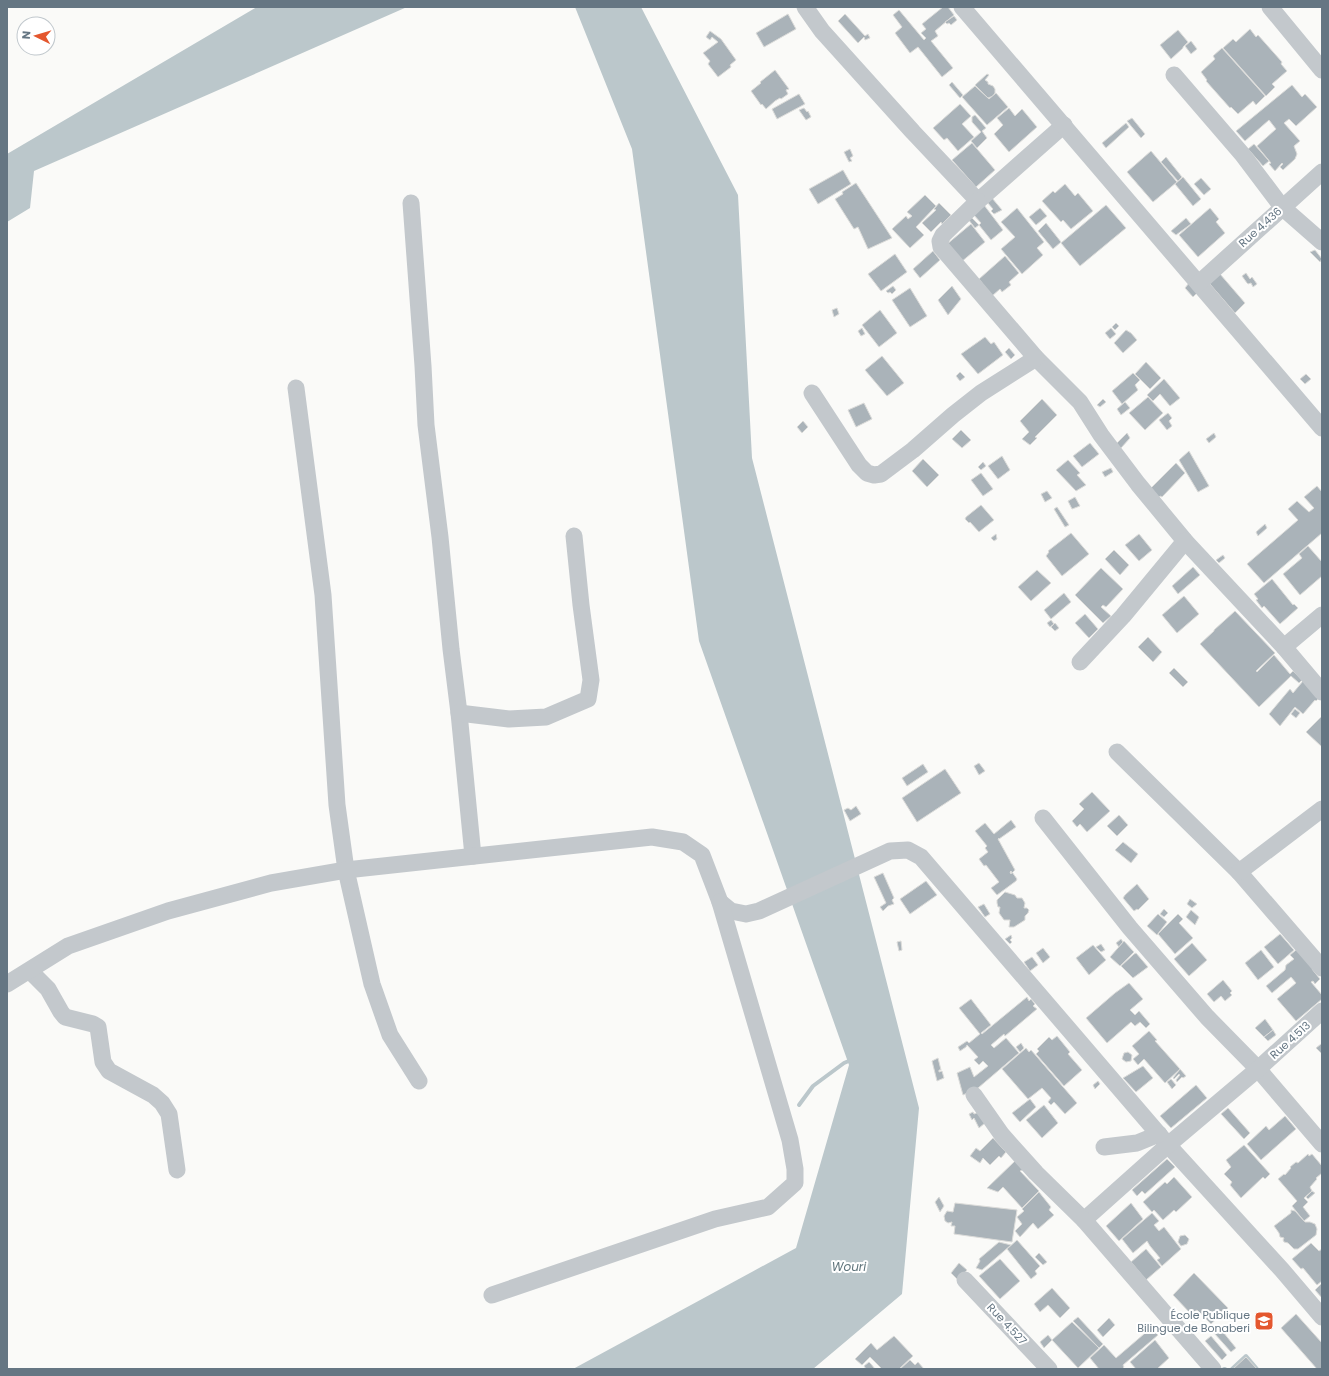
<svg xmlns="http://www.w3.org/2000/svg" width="1329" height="1376" font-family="Poppins,sans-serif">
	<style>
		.water { fill: #bbc7cb }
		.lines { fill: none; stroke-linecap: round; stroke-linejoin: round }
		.stream { stroke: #bbc7cb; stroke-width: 4 }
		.building { fill: #aab3b9; stroke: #dcdcda }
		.minor { stroke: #c3c8cc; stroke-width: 17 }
		.labels { text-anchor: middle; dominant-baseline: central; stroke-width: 4; stroke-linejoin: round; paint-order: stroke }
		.street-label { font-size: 11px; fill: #657683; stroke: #fff }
		.poi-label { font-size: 11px; fill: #657683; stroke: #fff; text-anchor: end }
		.water-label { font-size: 12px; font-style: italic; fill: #60757c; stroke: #fff }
	</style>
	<rect width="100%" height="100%" fill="#fafaf8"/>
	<g class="water">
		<polygon points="257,7 407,7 34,171 30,208 7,222 7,154"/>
		<polygon points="575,7 641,7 738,195 752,458 919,1108 902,1294 813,1369 573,1369 796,1248 849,1065 699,641 632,149"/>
	</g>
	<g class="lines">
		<g class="stream">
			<polyline points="799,1105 813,1086 844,1063 851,1060"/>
			<polyline points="1224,1369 1225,1369"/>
			<polyline points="1232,1369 1246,1356 1257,1369"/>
		</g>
	</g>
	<g class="building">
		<polygon points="943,7 948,7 954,15 935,31 938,36 931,41 953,68 942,77 918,47 910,53 895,33 902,27 893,15 899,10 924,40 926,38 921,33 926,29 922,24"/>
		<polygon points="788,14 796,29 764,47 756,33"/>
		<polygon points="845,14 865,36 868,34 870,38 865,40 864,37 858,43 838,21"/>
		<polygon points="954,16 957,20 951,25 949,23 947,24 945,22"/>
		<polygon points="1250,29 1256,37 1258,35 1282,62 1281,64 1287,71 1272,84 1275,87 1266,96 1223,48 1233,39 1236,42"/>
		<polygon points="1178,30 1188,42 1183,47 1183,48 1171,59 1160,45"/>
		<polygon points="710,31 721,39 736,60 730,65 731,67 718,77 708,64 710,61 703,53 718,42 712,37 710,40 706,37"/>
		<polygon points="1191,41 1197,49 1191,54 1185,46"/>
		<polygon points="1222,48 1265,96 1256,105 1253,101 1238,114 1231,107 1230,108 1206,81 1207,80 1201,72 1215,59 1213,56"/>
		<polygon points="775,70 789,89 786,90 788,94 781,99 780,98 775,101 766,109 762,104 761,105 751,91 761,83 760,82"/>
		<polygon points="987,74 989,75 985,80 988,82 988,84 993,86 995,89 995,93 993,96 988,98 975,85"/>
		<polygon points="952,82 963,95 960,98 949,85"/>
		<polygon points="1292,85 1302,97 1305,94 1317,107 1296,126 1289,119 1284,123 1300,141 1294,146 1297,154 1295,159 1283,170 1280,167 1283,164 1282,163 1275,171 1269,164 1271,163 1257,146 1276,129 1269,120 1245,141 1236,131"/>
		<polygon points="975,86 989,99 996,93 1008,107 987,125 962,97"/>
		<polygon points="799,94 805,104 777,119 772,109"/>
		<polygon points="960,104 971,116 962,124 974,137 958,151 947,138 944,140 933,128"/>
		<polygon points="804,108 807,112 808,111 811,117 806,120 799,110"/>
		<polygon points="1009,108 1015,116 1022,109 1037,127 1009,152 994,134 1003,125 997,118"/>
		<polygon points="975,115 986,128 982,131 987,138 977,148 971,141 981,132 972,122 972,117"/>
		<polygon points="1132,118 1145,134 1141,138 1127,121"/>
		<polygon points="1126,123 1129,127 1106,148 1102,143"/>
		<polygon points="972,143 995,170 976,187 952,160"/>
		<polygon points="1254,144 1269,161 1263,166 1248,149"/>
		<polygon points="850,149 853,156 850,158 852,161 849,162 844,152"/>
		<polygon points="1151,151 1177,182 1153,202 1127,172"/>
		<polygon points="1166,157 1182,177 1178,181 1161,162"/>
		<polygon points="843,170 851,184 818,204 809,189"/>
		<polygon points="1183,177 1201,199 1193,206 1175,184"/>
		<polygon points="1201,178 1211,189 1204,195 1194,184"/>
		<polygon points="856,183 892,238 868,249 858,227 854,229 835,199 843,194 842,192"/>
		<polygon points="1065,184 1075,196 1078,193 1093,211 1071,229 1063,220 1061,222 1042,201 1053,191 1055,193"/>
		<polygon points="925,195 936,206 916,227 924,235 910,248 892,229 906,216 908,219 912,216 907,212"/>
		<polygon points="992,198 1002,210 994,214 991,211 993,209 987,202"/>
		<polygon points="939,203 951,215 942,224 941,222 931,232 922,223 936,210 934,209"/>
		<polygon points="984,205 1003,230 991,240 979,225 981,223 973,214"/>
		<polygon points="1106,205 1126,228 1080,266 1061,243"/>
		<polygon points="1017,208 1044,242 1037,248 1043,255 1022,274 1001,249 1015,237 1001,222"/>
		<polygon points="1040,208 1047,216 1036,225 1029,217"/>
		<polygon points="1210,208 1219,219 1216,222 1225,233 1198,257 1179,235"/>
		<polygon points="971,217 979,225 975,228 968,219"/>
		<polygon points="1186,218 1191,224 1176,235 1171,231"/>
		<polygon points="1046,223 1061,242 1053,249 1038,231"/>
		<polygon points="971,224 985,242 960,263 946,245"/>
		<polygon points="1315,250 1322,259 1320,262 1310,252"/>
		<polygon points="933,251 940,260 920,278 913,269"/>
		<polygon points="895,254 907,272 881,291 868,274"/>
		<polygon points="1005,256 1019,273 1009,282 1011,285 1002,292 1000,289 992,296 979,279"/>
		<polygon points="1246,273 1250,279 1252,277 1257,284 1253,287 1251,283 1248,284 1247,283 1242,276"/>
		<polygon points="1220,274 1245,303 1235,313 1209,283"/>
		<polygon points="1189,283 1198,292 1193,297 1185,288"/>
		<polygon points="893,286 896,290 892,294 890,292 888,293 886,291"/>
		<polygon points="952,286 961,299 948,315 938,300"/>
		<polygon points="910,288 927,316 910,327 892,300"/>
		<polygon points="837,308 839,314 834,317 832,310"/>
		<polygon points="880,310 897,333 879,347 862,325"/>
		<polygon points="1116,323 1119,326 1115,330 1112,327"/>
		<polygon points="862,328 865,334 861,336 858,331"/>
		<polygon points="1111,328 1116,334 1110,339 1105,333"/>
		<polygon points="1126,330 1131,333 1137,340 1123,353 1114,343"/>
		<polygon points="985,337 991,344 994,342 1003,355 978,374 961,354"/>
		<polygon points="1009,348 1015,355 1011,359 1005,352"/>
		<polygon points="882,356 904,383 887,396 865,370"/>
		<polygon points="1146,362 1161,378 1150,389 1135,374"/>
		<polygon points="960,372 965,377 960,381 956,376"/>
		<polygon points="1133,373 1140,380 1135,385 1138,390 1122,404 1112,391"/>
		<polygon points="1306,374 1311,379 1305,384 1300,379"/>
		<polygon points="1164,379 1180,398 1170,406 1160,394 1153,401 1147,395"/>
		<polygon points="1148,397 1163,413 1145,430 1129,413"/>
		<polygon points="1042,399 1057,415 1035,437 1037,438 1030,445 1022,439 1029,432 1020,421"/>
		<polygon points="1103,399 1106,402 1100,407 1097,405"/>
		<polygon points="1125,402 1130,408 1121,415 1117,409"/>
		<polygon points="864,403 872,419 856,427 848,410"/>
		<polygon points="1168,413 1172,418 1169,421 1172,426 1167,430 1159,420"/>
		<polygon points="803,421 808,427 802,433 797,427"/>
		<polygon points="961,430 971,440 962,448 952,439"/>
		<polygon points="1127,433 1130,438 1121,448 1116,444"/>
		<polygon points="1214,433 1216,437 1209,443 1206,439"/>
		<polygon points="1090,443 1099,454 1082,467 1073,456"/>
		<polygon points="1189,451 1209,486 1198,492 1179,460"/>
		<polygon points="1002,456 1010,470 998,479 988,466"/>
		<polygon points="923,459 939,475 927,487 912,471"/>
		<polygon points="1068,460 1080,473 1077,475 1086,485 1076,491 1056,470"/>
		<polygon points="983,462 986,466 981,470 978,467"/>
		<polygon points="1176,463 1185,473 1162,497 1160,496 1159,497 1148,491"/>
		<polygon points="1111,468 1113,472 1105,477 1102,472"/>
		<polygon points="981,473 993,489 983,496 971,480"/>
		<polygon points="1317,486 1322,492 1322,503 1321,504 1322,505 1322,533 1264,583 1247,564 1298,520 1288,509 1297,501 1309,512 1314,508 1304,497"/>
		<polygon points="1047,491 1052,498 1045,502 1041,494"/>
		<polygon points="1075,497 1080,506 1072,509 1068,501"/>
		<polygon points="981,505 994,520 979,532 970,522 969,523 965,519 966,517"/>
		<polygon points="1057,507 1069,525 1065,527 1054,509"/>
		<polygon points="1265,524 1267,528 1258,536 1256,532"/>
		<polygon points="1071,533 1089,554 1062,576 1046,556 1049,552 1048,551"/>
		<polygon points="996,534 997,539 994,541 991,538"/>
		<polygon points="1139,534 1152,550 1139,561 1125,545"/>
		<polygon points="1308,546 1322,562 1322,576 1300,595 1283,574 1302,558 1299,554"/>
		<polygon points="1114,550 1129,565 1120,575 1105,559"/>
		<polygon points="1223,555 1225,558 1219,563 1216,560"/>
		<polygon points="1193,567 1200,575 1178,594 1172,586"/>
		<polygon points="1101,568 1123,589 1106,607 1103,605 1101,607 1111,616 1103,623 1075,595"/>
		<polygon points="1037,570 1051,583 1031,601 1018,587"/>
		<polygon points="1272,579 1293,605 1294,604 1298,608 1280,624 1264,606 1262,608 1256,600 1258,599 1254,594"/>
		<polygon points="1064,593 1071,602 1051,619 1044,610"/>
		<polygon points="1184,596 1199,614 1177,633 1162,615"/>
		<polygon points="1235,611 1275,653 1256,671 1257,672 1274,655 1290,674 1293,671 1302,680 1299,683 1291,676 1259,707 1200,644 1214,631 1214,630"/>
		<polygon points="1085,614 1098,629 1089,638 1075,623"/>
		<polygon points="1051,620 1054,624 1050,627 1047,623"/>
		<polygon points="1055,623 1059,628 1055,631 1051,627"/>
		<polygon points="1148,637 1162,652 1153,662 1138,647"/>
		<polygon points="1174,668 1188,682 1183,687 1169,673"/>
		<polygon points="1303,681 1320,697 1316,701 1315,700 1303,714 1295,707 1280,726 1269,714 1290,689 1293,693"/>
		<polygon points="1295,709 1300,713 1296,718 1291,714"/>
		<polygon points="1322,716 1322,747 1306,732"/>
		<polygon points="979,763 985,771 979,775 974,766"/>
		<polygon points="923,764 928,772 907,786 902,778"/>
		<polygon points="945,769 961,793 917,822 902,798"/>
		<polygon points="1092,792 1110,811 1087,832 1080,824 1077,827 1072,821 1084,809 1079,804"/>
		<polygon points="856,806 861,814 850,821 844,810 848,808 851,810"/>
		<polygon points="1119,815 1128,825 1117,836 1107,826"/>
		<polygon points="1011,820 1016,827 999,839 999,838 998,839 1015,870 1012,873 1011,871 1010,872 1011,874 1012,872 1017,879 1016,881 997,895 991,888 999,882 986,865 984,866 979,859 988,852 985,848 987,846 975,831 985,823 994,834"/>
		<polygon points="1123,842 1138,854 1131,863 1115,850"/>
		<polygon points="883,873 894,898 892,900 894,904 888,906 883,911 880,907 886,903 874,877"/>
		<polygon points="926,881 937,895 910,914 900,899"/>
		<polygon points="1137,884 1149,899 1138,910 1137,909 1134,911 1123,898 1125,895"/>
		<polygon points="1005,892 1015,895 1017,898 1022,898 1025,903 1024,908 1027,908 1029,910 1028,913 1025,916 1025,920 1014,927 1009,927 1010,920 1004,920 999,913 1000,907 998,907 997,903 997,900"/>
		<polygon points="1190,899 1197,904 1192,908 1187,904"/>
		<polygon points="984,904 990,914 985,917 978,907"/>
		<polygon points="1164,909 1168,913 1164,917 1160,914"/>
		<polygon points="1191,910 1199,917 1195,925 1186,917"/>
		<polygon points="1158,914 1167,922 1157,935 1147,926"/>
		<polygon points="1178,914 1183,919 1179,923 1193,938 1175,954 1158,934"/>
		<polygon points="1280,934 1294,950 1278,964 1264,947"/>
		<polygon points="1011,935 1012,938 1010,940 1012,942 1010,944 1005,939"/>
		<polygon points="1121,939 1123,942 1119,947 1116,943"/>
		<polygon points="901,941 902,950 899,951 897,942"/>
		<polygon points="1124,941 1134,952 1120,966 1110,957"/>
		<polygon points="1192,943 1207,960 1189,976 1174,959"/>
		<polygon points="1101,944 1105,950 1101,952 1096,947"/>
		<polygon points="1093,945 1106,960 1089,975 1076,958"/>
		<polygon points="1043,948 1050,957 1043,963 1036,953"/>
		<polygon points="1261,950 1274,967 1258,980 1245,963"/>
		<polygon points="1296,950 1314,967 1312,969 1320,979 1315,984 1313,981 1311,982 1322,995 1322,999 1296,1021 1277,999 1296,983 1291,977 1272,993 1266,986 1285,970 1286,965 1294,959 1290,955"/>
		<polygon points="1136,953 1148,967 1133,978 1121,966 1134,954"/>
		<polygon points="1032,957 1038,965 1030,971 1024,962"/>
		<polygon points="1223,980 1232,991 1230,993 1232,995 1225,1001 1221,996 1214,1002 1207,994"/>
		<polygon points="1129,983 1143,999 1130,1010 1135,1015 1139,1011 1150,1024 1146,1028 1140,1022 1135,1026 1131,1022 1107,1043 1086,1018 1115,993"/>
		<polygon points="1027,997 1029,1001 1031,999 1035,1004 1033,1006 1037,1009 1005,1036 1004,1034 991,1045 994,1048 1006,1038 1019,1053 978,1088 963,1095 957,1073 970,1067 974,1077 988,1066 983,1061 979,1065 974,1060 978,1057 967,1045 966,1047 960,1051 958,1047 967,1041 969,1043 980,1034 959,1008 971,999 991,1025 981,1033 982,1034"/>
		<polygon points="1265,1019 1273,1030 1264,1037 1255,1028"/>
		<polygon points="1273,1030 1276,1035 1268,1041 1264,1037"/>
		<polygon points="1149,1031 1157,1040 1155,1041 1180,1069 1165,1083 1144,1059 1138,1065 1133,1059 1139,1054 1132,1046"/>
		<polygon points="1057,1036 1070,1052 1068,1054 1082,1070 1064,1086 1036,1054 1039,1051 1037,1049 1049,1037 1052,1040"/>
		<polygon points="1021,1043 1024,1048 1020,1052 1016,1047"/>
		<polygon points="1321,1044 1322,1045 1322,1054 1316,1048"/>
		<polygon points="1026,1048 1029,1052 1031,1050 1077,1103 1065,1114 1054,1102 1051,1105 1048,1102 1051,1098 1042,1088 1028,1099 1002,1069"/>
		<polygon points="1128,1052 1132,1055 1131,1061 1126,1062 1122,1059 1124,1053"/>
		<polygon points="938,1058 941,1070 939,1070 939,1072 942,1071 944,1078 937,1081 932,1061"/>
		<polygon points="1143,1066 1153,1078 1136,1092 1123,1078"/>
		<polygon points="1180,1069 1186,1076 1183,1078 1182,1077 1177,1082 1176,1080 1180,1075 1179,1074 1174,1079 1173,1078"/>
		<polygon points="1171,1079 1176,1085 1172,1089 1167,1082"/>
		<polygon points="1098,1081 1100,1084 1095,1089 1093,1085"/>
		<polygon points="1196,1085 1207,1098 1171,1128 1160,1116"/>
		<polygon points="1030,1099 1036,1107 1020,1122 1012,1113"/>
		<polygon points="1044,1105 1058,1123 1042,1138 1026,1120"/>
		<polygon points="1228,1108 1250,1133 1244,1139 1221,1114"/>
		<polygon points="973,1112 974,1114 979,1112 985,1123 979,1128 974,1118 972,1120 969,1114"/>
		<polygon points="1285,1116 1296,1129 1261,1160 1247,1144 1266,1126 1269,1130"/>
		<polygon points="993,1138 1006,1152 1001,1158 999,1156 990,1165 983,1158 980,1163 970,1156 976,1148 980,1151"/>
		<polygon points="1244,1145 1270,1174 1265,1179 1263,1177 1241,1198 1230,1185 1232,1182 1224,1174 1231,1167 1226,1160"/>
		<polygon points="1308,1154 1309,1156 1312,1154 1322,1166 1322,1173 1316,1178 1317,1179 1310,1187 1312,1191 1304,1198 1308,1202 1303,1207 1310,1216 1304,1221 1292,1206 1297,1201 1278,1179 1284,1174 1285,1175 1291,1168 1290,1167 1296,1162 1298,1163"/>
		<polygon points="1167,1159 1175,1167 1145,1194 1142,1191 1137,1196 1132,1190"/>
		<polygon points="1016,1160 1025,1169 1020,1171 1039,1191 1022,1208 1003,1187 998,1192 987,1188"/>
		<polygon points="1174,1177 1192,1197 1176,1212 1174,1210 1163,1220 1154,1210 1152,1212 1143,1202 1165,1182 1167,1184"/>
		<polygon points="1312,1191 1315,1193 1308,1199 1306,1197"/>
		<polygon points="1039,1192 1051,1207 1049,1210 1054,1215 1038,1229 1033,1223 1020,1237 1015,1231 1022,1224 1017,1217 1024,1211 1022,1209"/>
		<polygon points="939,1197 944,1206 940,1212 935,1202"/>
		<polygon points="955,1203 1017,1210 1012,1242 954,1234 955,1226 951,1226 952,1222 948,1223 945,1221 944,1216 947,1211 953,1212"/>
		<polygon points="1131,1203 1143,1219 1119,1241 1106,1226"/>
		<polygon points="1291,1210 1295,1211 1305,1222 1310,1222 1315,1224 1317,1229 1316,1235 1298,1249 1294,1249 1288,1243 1284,1242 1283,1240 1284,1238 1280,1237 1279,1233 1274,1226 1291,1213"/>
		<polygon points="1152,1213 1159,1221 1154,1225 1159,1231 1164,1227 1181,1249 1162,1266 1157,1260 1160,1258 1150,1246 1147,1241 1133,1253 1122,1239"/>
		<polygon points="1185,1235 1189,1239 1187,1244 1181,1246 1178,1242 1180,1236"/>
		<polygon points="1017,1240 1040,1266 1035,1271 1037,1274 1031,1279 1007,1249"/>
		<polygon points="999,1242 1011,1245 982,1270 976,1268 980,1261 979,1259"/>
		<polygon points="1311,1243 1319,1251 1322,1249 1322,1281 1317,1285 1303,1268 1301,1269 1292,1259"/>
		<polygon points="1146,1249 1161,1267 1146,1280 1131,1262"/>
		<polygon points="1039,1253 1047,1262 1043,1265 1035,1257"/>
		<polygon points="1000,1259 1020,1281 1000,1299 979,1276"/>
		<polygon points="959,1263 967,1270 958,1280 951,1273"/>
		<polygon points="1194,1273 1228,1308 1211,1324 1197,1310 1191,1314 1173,1295"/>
		<polygon points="1322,1283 1322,1298 1315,1290"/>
		<polygon points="1052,1288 1070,1308 1060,1318 1048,1305 1040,1312 1034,1304"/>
		<polygon points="1296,1314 1322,1343 1322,1369 1317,1369 1281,1328"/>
		<polygon points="1078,1317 1103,1344 1099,1348 1073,1321"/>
		<polygon points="1109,1318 1115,1325 1103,1337 1097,1330"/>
		<polygon points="1072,1322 1099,1348 1078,1368 1052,1340"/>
		<polygon points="1219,1327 1236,1348 1231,1352 1214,1333"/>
		<polygon points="1151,1328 1158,1335 1123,1365 1124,1367 1122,1369 1099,1369 1090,1358 1104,1345 1116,1358"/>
		<polygon points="1048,1335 1052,1340 1044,1348 1040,1342"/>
		<polygon points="894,1336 913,1356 899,1369 882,1369 870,1357 862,1365 855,1359 871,1343 877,1350"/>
		<polygon points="1211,1336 1227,1355 1222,1360 1205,1341"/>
		<polygon points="1155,1340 1169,1358 1157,1369 1136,1369 1130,1362"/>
		<polygon points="1246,1357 1257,1369 1233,1369"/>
		<polygon points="910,1360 915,1365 918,1362 924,1369 900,1369"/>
		<polygon points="869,1362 871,1364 875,1369 866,1369 864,1366"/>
	</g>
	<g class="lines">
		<g class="minor">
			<polyline points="805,7 822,31 913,132 978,201 1064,125"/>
			<polyline points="962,7 1322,428"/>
			<polyline points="1270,7 1322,70"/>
			<polyline points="1174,75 1242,154 1282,207 1322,242"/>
			<polyline points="978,201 943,235 940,241 941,247 1036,358 1080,402 1101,435 1138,484 1185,541 1284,647 1322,692"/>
			<polyline points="411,203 423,366 426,425 440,537 451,649 459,713 473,856"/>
			<polyline points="1199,283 1322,172"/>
			<polyline points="296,388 323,595 337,805 346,870 372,984 390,1035 419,1081"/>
			<polyline points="812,393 859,465 867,473 874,475 881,474 913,450 953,415 981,393 1036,358"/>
			<polyline points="1284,647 1322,615"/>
			<polyline points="1080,662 1123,616 1185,541"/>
			<polyline points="459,713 509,719 546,717 588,699 591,680 581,605 574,536"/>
			<polyline points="1117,752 1239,872 1322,968"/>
			<polyline points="1043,818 1130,928 1207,1017 1258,1069 1322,1144"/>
			<polyline points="1239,872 1322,809"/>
			<polyline points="30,971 48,989 61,1012 65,1017 93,1024 98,1027 103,1062 109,1071 153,1095 162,1103 169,1114 177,1170"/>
			<polyline points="7,984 68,946 168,911 271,883 346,870 652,837 683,842 702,855 720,902 731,911 746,914 759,911 890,851 908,850 921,857 1168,1145 1282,1270 1322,1317"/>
			<polyline points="974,1095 1002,1135 1036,1173 1084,1220 1168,1145 1258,1069 1322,1011"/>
			<polyline points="1104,1147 1137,1143 1159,1134"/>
			<polyline points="1084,1220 1213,1369"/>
			<polyline points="965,1280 1049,1369"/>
			<polyline points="492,1295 715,1219 768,1207 795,1183 795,1169 790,1140 720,902"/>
		</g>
	</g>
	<defs>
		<symbol id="school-square" viewBox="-11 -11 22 22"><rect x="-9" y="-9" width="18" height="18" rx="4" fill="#e4572e" stroke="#fff"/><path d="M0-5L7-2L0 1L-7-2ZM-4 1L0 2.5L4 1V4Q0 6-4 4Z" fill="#fff"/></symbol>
	</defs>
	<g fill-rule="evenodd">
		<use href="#school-square" x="1253" y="1310" width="22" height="22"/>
	</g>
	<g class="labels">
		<g class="street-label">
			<text transform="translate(1260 227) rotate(-42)">Rue 4.436</text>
			<text transform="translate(1290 1040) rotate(-42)">Rue 4.513</text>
			<text transform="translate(1007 1324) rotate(47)">Rue 4.527</text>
		</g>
		<g class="poi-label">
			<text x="1250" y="1315">École Publique<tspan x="1250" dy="13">Bilingue de Bonaberi</tspan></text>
		</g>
		<g class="water-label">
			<text x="849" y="1266">Wouri</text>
		</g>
	</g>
	<rect width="1329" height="1376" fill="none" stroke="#657683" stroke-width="16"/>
	<g transform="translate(36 36) rotate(275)"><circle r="19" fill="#ffffff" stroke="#c1c8cd"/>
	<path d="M0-3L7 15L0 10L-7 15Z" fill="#e4572e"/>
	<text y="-6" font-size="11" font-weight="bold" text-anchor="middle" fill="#657683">N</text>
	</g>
</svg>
